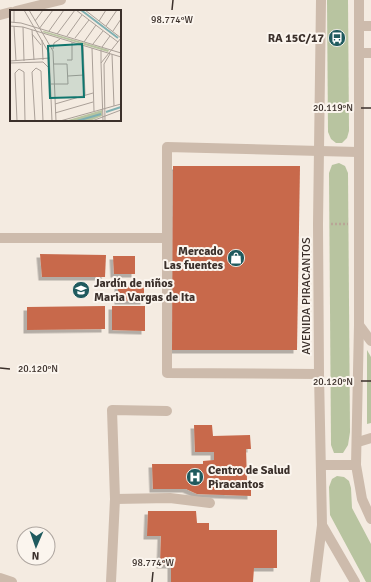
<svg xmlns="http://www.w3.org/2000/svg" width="371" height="582" font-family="Signika,sans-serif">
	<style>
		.green { fill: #b8c4a0 }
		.building { fill: #c8694b; filter: url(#shadow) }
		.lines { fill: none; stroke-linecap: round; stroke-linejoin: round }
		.path { stroke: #b9a596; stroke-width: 2.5; stroke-dasharray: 2 2; stroke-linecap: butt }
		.minor { stroke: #cdbbac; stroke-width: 10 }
		.ticks { fill: none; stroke: #3b302b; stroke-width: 1.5 }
		.labels { text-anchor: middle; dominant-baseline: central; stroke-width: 4; stroke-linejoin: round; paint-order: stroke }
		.poi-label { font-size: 12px; font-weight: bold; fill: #3b302b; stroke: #fbf5ee; text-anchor: end }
		.street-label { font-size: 12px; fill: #3b302b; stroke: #fbf5ee }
		.inset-river { fill: none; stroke: #7fb0b2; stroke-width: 2 }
		.inset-road { fill: none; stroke: #aaa098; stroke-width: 1 }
		.view { fill: #0f766e; fill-opacity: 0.15; stroke: #0f766e; stroke-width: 2 }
		.inset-edge { fill: none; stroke: #3b302b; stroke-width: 2 }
		.ticks-label { font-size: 10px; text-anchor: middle; fill: #3b302b; stroke: #fbf5ee; stroke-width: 4; stroke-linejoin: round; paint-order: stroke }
	</style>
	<defs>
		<filter id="shadow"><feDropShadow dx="-3.5" dy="3.5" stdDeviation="0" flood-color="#0004"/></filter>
	</defs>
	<rect width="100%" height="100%" fill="#f4ebe1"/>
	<g class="green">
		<polygon points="327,0 348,0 349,131 347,138 342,143 336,143 331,139 328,132"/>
		<polygon points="339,163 345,166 348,173 350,432 348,445 343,453 334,453 331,445 329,173 332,165"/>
		<polygon points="367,350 371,357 371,423 367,424"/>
		<polygon points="337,476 344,477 349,481 351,488 352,508 371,544 371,582 366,582 330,515 329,487 332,479"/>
	</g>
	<g class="building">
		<polygon points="173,166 300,166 297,350 172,350"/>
		<polygon points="40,254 106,255 105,277 42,277"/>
		<polygon points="113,256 135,256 135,274 114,274"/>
		<rect x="118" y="282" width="26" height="19"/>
		<polygon points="105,306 105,329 27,330 27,307"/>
		<polygon points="112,306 145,306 145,331 112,330"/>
		<polygon points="194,425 212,425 213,436 250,435 251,449 246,449 247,480 251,480 251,496 197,494 186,489 153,489 152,464 203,464 203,461 214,460 214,452 195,452"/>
		<polygon points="148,511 196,511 197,523 209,523 209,530 277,530 277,568 254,568 253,582 171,582 171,565 160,565 161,536 147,536"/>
	</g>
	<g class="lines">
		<polyline class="path" points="331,224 348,224"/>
		<g class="minor">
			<polyline points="321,0 318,224 319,374 322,525 355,582"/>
			<polyline points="359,0 359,325 356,465 362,499 371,519"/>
			<polyline points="16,11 61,0"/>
			<polyline points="0,15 11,12"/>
			<polyline points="359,26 371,26"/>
			<polyline points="359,53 371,53"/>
			<polyline points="0,238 167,238"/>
			<polyline points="359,325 371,341"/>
			<polyline points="319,374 167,373 167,147 358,152"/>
			<polyline points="358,442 371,438"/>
			<polyline points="321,465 356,465"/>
			<polyline points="115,499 170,498 210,503"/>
			<polyline points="0,578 12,582"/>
			<polyline points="111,582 115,499 112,410 167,411"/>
			<polyline points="315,582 322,525"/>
		</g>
	</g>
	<path class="ticks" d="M172 10 173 0M361 108H371M0 368 10 369M361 381H371M152 582 153 572"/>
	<defs>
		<symbol id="bus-disc" viewBox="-11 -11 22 22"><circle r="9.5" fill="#1f5a5e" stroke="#fbf5ee"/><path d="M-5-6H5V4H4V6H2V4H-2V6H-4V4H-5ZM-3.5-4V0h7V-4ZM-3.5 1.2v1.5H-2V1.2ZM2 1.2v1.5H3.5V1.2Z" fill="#fff"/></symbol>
		<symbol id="shop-disc" viewBox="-11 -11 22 22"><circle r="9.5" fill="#1f5a5e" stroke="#fbf5ee"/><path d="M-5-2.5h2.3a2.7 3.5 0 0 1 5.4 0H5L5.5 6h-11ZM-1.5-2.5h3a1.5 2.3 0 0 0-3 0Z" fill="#fff"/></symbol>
		<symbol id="school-disc" viewBox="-11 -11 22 22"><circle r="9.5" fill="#1f5a5e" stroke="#fbf5ee"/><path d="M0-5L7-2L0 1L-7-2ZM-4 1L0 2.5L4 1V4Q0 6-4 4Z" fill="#fff"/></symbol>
		<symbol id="hospital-disc" viewBox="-11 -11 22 22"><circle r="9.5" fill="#1f5a5e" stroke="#fbf5ee"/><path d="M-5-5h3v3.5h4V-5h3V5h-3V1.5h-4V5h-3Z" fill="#fff"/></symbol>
	</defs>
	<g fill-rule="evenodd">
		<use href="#bus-disc" x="327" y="28" width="20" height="20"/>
		<use href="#shop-disc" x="226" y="248" width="20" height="20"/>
		<use href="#school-disc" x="71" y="280" width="20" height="20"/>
		<use href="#hospital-disc" x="185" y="467" width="20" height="20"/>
	</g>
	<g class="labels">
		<g class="poi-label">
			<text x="324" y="38">RA 15C/17</text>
			<text x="223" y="251">Mercado<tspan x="223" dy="14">Las fuentes</tspan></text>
			<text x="94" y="283" text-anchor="start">Jardín de niños<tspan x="94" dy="14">Maria Vargas de Ita</tspan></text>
			<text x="208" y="470" text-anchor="start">Centro de Salud<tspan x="208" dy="14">Piracantos</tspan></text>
		</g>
		<g class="street-label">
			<text transform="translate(306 296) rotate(-90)">AVENIDA PIRACANTOS</text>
		</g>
	</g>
	<g transform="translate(10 10)">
		<rect width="111" height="111" fill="#f4ebe1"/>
		<path d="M34 21 99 40 98 42 32 22ZM92 100V106L80 111H55Z" fill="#b8c4a0"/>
		<path class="inset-river" d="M71 0 108 28M96 102 111 97M67 111 91 104"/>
		<path class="inset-road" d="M4 0V13M14 0 39 43 42 111M19 0 43 41 46 111M66 0 108 32M75 0 111 28M25 11 33 0M89 11 96 0M0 12 11 13 111 43M0 16 13 17 111 47M4 16 6 51M96 16 107 0M13 17 14 51M29 19 43 0M22 20 24 50M39 21 54 0M103 21 111 9M22 24 31 35M47 24 65 0M57 26 72 5M65 28 79 10M32 30 33 50M74 32 86 15M83 34 93 21M73 35 75 85M92 37 100 26M82 38 84 101M43 39 44 33 50 29M91 40V53M102 44 104 96M57 50H62V32M0 51 40 48M0 53 33 52 40 59M58 66 74 65M41 74H58L57 54H44M45 94 83 83M45 103 83 92M7 111 5 63 9 59 14 62 15 111M25 111 22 62 26 58 31 61 33 111M50 111 111 94M82 111 111 100M93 111 91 53 111 28M95 111 94 54 100 44"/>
		<path class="view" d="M72 34 74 87 40 88 38 36Z"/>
		<rect width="111" height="111" class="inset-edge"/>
	</g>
	<g class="ticks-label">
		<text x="172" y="23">98.774°W</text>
		<text x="333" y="111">20.119°N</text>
		<text x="38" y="372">20.120°N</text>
		<text x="333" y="385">20.120°N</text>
		<text x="153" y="566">98.774°W</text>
	</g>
	<g transform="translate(36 546) rotate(182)"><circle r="19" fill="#fbf5ee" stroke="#aea6a0"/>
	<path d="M0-3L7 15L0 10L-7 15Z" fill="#1f5a5e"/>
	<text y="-6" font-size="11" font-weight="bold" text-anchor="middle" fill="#3b302b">N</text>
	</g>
</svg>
